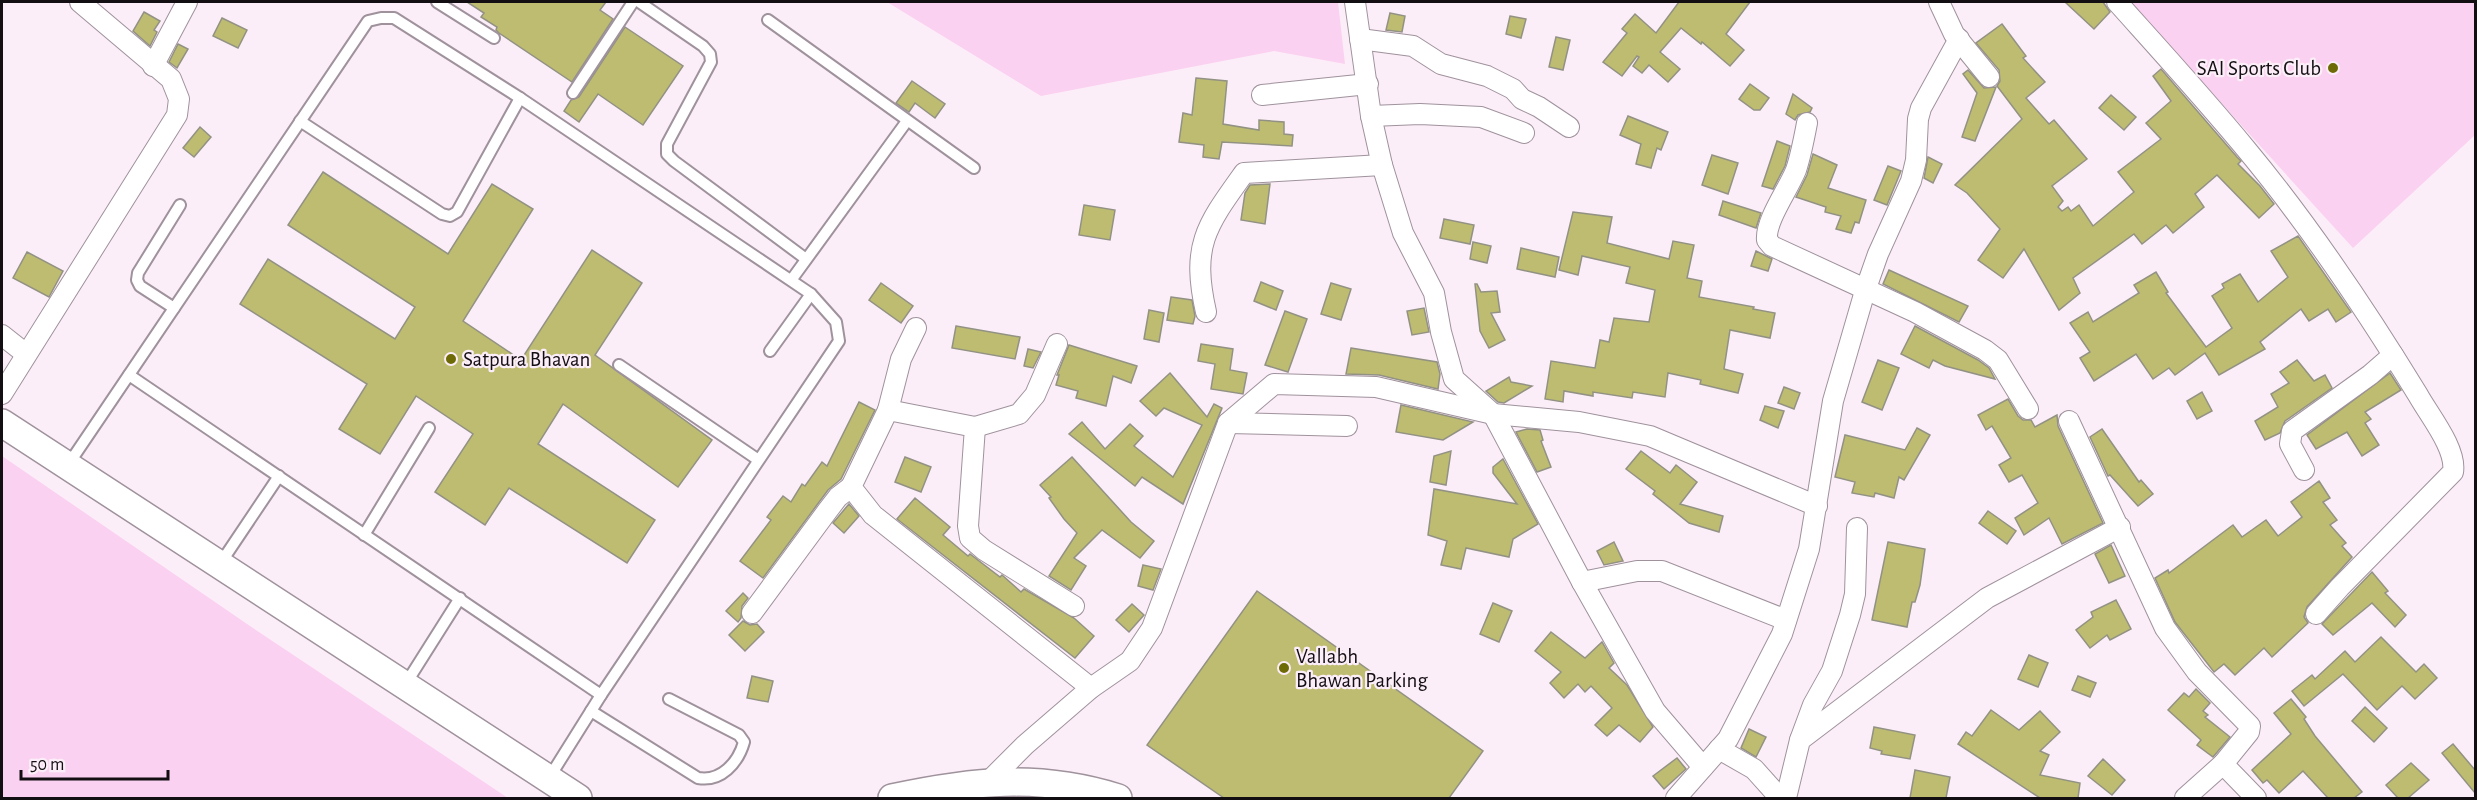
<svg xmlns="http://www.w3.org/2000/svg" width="2477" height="800" font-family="'Alegreya Sans',sans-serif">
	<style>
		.green { fill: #fbd1f1 }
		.building { fill: #bebc70; stroke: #929284; stroke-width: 1.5 }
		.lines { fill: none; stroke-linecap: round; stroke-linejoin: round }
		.lane-casing { stroke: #9f929c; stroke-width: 14 }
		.street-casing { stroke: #9f929c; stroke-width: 22 }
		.secondary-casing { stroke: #9f929c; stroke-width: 30 }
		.lane { stroke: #fff; stroke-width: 10 }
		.street { stroke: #fff; stroke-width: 20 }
		.secondary { stroke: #fff; stroke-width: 27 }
		.poi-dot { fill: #6e6a05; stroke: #fceef8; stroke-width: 2 }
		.labels { text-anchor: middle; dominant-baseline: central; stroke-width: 4.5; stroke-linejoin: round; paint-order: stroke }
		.poi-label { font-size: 21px; fill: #130e12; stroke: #fceef8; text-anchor: start }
	</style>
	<rect width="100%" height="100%" fill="#fceef8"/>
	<g class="green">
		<polygon points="887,2 1338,2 1345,64 1274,51 1041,96"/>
		<polygon points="2129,2 2475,2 2475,135 2353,248"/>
		<polygon points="2,456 250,626 508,798 2,798"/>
	</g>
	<g class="building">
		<polygon points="467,2 606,2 600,10 613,19 572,82 499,33 496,30 497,27 481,17 484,13"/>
		<polygon points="1679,2 1750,2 1726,34 1744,50 1730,66 1702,42 1701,44 1681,28 1660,52 1680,69 1668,82 1649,65 1642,73 1633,66 1639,57 1637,56 1622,76 1603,62 1627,33 1622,29 1635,14 1656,33"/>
		<polygon points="2065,2 2103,2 2110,12 2094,29"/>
		<polygon points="144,12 160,21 154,30 157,32 150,46 133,31"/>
		<polygon points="1390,13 1405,16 1402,32 1386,30"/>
		<polygon points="1510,16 1526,19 1521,38 1506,34"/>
		<polygon points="222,18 247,30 238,48 213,36"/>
		<polygon points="2002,24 2026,56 2023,58 2045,82 2026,98 2049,124 2054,120 2087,159 2052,186 2063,201 2058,207 2062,211 2068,207 2071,211 2079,205 2093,226 2134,192 2118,172 2161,139 2146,123 2171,101 2153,76 2161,69 2237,157 2241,161 2238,164 2260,186 2274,204 2259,218 2217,175 2195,194 2204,207 2173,233 2166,225 2142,244 2134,234 2073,278 2080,293 2059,310 2024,249 2003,278 1978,260 2000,229 1967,193 1955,185 2022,119 1997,86 2000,81 1999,70 1976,43"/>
		<polygon points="625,27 683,66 643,125 598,94 579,122 564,111 571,100 579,97"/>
		<polygon points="1556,37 1570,40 1563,70 1549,67"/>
		<polygon points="178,44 188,49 177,68 169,62"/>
		<polygon points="1968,70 1984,88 1996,87 1975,141 1962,137 1977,93 1963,74"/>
		<polygon points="1196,78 1227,81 1223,124 1259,130 1259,120 1284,122 1284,134 1293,135 1292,146 1222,142 1219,159 1203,157 1204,145 1179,142 1183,113 1192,115"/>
		<polygon points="912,81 945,104 935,118 915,103 909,112 896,103"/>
		<polygon points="1750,84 1769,98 1760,110 1754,110 1739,99"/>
		<polygon points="1793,94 1812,108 1810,112 1798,115 1795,120 1786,114"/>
		<polygon points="2111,95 2136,117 2124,130 2099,108"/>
		<polygon points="1628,116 1668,132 1661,150 1657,148 1651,168 1636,164 1641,144 1620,135"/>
		<polygon points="200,127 211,137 194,157 183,148"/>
		<polygon points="1777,141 1790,146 1785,166 1773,189 1762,186"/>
		<polygon points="1813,154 1837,165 1828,188 1866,200 1859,223 1855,222 1851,233 1836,229 1841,216 1825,212 1826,207 1796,197 1807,175"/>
		<polygon points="1712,155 1738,163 1728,194 1702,185"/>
		<polygon points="1928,157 1942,164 1933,183 1924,178"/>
		<polygon points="1888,166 1901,171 1887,205 1874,200"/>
		<polygon points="323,172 448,254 492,184 533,209 463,321 521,360 592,250 642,283 595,355 712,440 678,487 563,404 538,444 655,520 627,563 509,488 485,525 435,492 473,434 416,396 380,454 339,429 367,384 240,304 268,259 395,339 415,307 288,225"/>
		<polygon points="1270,184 1265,224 1241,220 1245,193 1250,185"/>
		<polygon points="1723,201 1761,213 1756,228 1719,215"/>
		<polygon points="1084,205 1115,210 1110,240 1079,235"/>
		<polygon points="1573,212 1612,217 1607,243 1669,259 1673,241 1694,245 1687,278 1702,281 1699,297 1754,307 1753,309 1775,313 1770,338 1730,330 1724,369 1743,374 1738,393 1700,384 1701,380 1668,373 1665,397 1633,392 1632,398 1593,392 1593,396 1564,391 1563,402 1545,399 1551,361 1595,368 1600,340 1609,342 1614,318 1649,322 1655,290 1626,283 1630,267 1582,256 1578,275 1559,270"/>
		<polygon points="1444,219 1474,225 1470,244 1440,238"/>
		<polygon points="2298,236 2351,312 2336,322 2328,309 2309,321 2301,309 2260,342 2265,349 2219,375 2205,353 2175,375 2169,368 2153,379 2136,354 2094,381 2080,358 2090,352 2070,323 2088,312 2093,322 2139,293 2134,285 2156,272 2168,292 2166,293 2206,347 2232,328 2212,296 2224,288 2222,284 2240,274 2258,302 2288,277 2271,251"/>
		<polygon points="1473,242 1491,246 1487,263 1470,259"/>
		<polygon points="1521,248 1559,257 1555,277 1517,269"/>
		<polygon points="1756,251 1772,259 1768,271 1751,266"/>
		<polygon points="27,252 63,271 49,297 13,278"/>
		<polygon points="1889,270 1968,306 1959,322 1883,284"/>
		<polygon points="1261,282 1283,291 1276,310 1254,301"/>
		<polygon points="881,283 913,306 901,323 869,300"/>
		<polygon points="1331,283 1351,289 1341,320 1321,314"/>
		<polygon points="1475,284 1477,284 1481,292 1497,291 1500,312 1491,313 1505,340 1489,348 1480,331"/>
		<polygon points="1171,297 1192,300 1195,316 1193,324 1167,320"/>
		<polygon points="1424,308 1429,332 1412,335 1407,311"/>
		<polygon points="1149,310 1164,313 1159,342 1144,339"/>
		<polygon points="1285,311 1307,319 1288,372 1265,365"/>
		<polygon points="956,326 1020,337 1015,359 952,348"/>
		<polygon points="1915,326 1978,360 1989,368 1995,379 1945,366 1933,360 1929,368 1901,354"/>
		<polygon points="1201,344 1233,349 1230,370 1247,373 1243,394 1211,389 1215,364 1198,361"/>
		<polygon points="1069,345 1137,366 1131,383 1113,376 1106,406 1076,398 1078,391 1056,385 1059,375 1057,375"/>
		<polygon points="1351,348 1437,362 1440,374 1438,389 1379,375 1346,374"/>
		<polygon points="1028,349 1041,352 1033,368 1024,366"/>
		<polygon points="1878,360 1899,368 1882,410 1862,402"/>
		<polygon points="2297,360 2314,381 2325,375 2332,388 2285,421 2280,433 2265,440 2255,421 2278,407 2271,394 2289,383 2280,372"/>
		<polygon points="1170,373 1207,417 1214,404 1222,408 1183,504 1142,477 1135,486 1069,434 1082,422 1105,449 1130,424 1143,436 1134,446 1173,477 1202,425 1164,408 1156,416 1140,401"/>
		<polygon points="2390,373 2401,390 2365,412 2371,419 2365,423 2379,445 2362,456 2347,432 2316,449 2307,435"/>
		<polygon points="1509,377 1511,382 1532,386 1504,403 1498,402 1486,391"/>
		<polygon points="1784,387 1800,393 1794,409 1778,403"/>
		<polygon points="2202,392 2212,411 2197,419 2187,401"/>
		<polygon points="2008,399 2018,416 2023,420 2031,420 2035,427 2057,415 2058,426 2103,523 2062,544 2049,518 2024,535 2015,518 2038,503 2022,475 2009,482 1999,465 2011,458 1992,426 1986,430 1978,415"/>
		<polygon points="859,402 875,410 841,479 828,490 763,578 740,561 771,520 767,517 783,496 791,502 802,484 805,486 822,462 827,466"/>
		<polygon points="1401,405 1473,422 1443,440 1396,432"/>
		<polygon points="1765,406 1784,411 1778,428 1760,420"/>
		<polygon points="1917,428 1930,435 1904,480 1899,477 1894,498 1875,493 1874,497 1852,493 1855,482 1835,477 1845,435 1905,450"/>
		<polygon points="1527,429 1540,430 1543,440 1541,441 1551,467 1537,472 1516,432"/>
		<polygon points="2102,429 2139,482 2141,480 2153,494 2138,506 2110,475 2108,476 2090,437"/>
		<polygon points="1451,451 1446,485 1430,482 1434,456"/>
		<polygon points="1641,451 1670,473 1676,465 1697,482 1680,504 1723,516 1719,532 1689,523 1653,494 1655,491 1626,469"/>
		<polygon points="905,457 931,467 921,492 895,482"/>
		<polygon points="1072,457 1131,522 1154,541 1140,558 1102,530 1074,558 1086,566 1071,590 1049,576 1077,533 1064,519 1049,498 1051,497 1040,485"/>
		<polygon points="1503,459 1538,524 1513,539 1509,557 1466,548 1461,569 1441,565 1447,541 1428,535 1434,489 1517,504 1493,473 1493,467"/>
		<polygon points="2319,481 2330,498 2323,502 2337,520 2330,525 2346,543 2342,546 2352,557 2307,607 2304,617 2308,623 2272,657 2264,648 2235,675 2224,664 2214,672 2175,622 2155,578 2168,570 2169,573 2233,525 2242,537 2266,520 2278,536 2302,517 2291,502"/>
		<polygon points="915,498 950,527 943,535 968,556 970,554 1000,577 1002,575 1021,592 1024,589 1074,618 1094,636 1075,658 897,519"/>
		<polygon points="849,504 859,516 844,533 833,523"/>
		<polygon points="1988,511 2016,531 2007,544 1979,523"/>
		<polygon points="1614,542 1623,561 1604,565 1597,551"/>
		<polygon points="1888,542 1925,549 1920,585 1915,602 1912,602 1907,627 1872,620"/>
		<polygon points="2111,545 2125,576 2109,583 2095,554"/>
		<polygon points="1143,565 1161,569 1153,590 1138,586"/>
		<polygon points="2372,572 2388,591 2385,593 2406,615 2395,627 2372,603 2333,635 2322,624"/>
		<polygon points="1257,591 1483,751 1449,798 1224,798 1147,745"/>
		<polygon points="743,593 748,598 742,606 741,618 738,622 726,611"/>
		<polygon points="2116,600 2131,629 2110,640 2107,635 2090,648 2076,630 2093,617 2091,612"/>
		<polygon points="1493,603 1512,611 1499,642 1480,634"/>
		<polygon points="1132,604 1144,615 1129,632 1116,620"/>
		<polygon points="743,621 750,625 757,624 764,632 745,651 729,635"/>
		<polygon points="1551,632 1585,658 1602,642 1614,663 1609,668 1627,685 1653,727 1640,742 1619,725 1607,736 1595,725 1612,708 1591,686 1585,692 1578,684 1564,698 1550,683 1561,672 1535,651"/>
		<polygon points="2381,637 2416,672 2424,664 2437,678 2415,699 2402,686 2377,710 2343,674 2304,706 2292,691 2312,675 2315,679 2345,651 2355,662"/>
		<polygon points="2029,655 2048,663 2038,687 2018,679"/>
		<polygon points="752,676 773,681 768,702 747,698"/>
		<polygon points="2078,676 2096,683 2090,697 2072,690"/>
		<polygon points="2196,689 2210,703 2203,711 2208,715 2205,717 2230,737 2213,757 2197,745 2201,740 2168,710 2184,693 2189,697"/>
		<polygon points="2291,699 2306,717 2304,719 2315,736 2362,792 2354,798 2328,798 2303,771 2279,793 2267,780 2263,783 2252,770 2291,734 2274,713"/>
		<polygon points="2365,707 2387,728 2374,742 2352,721"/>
		<polygon points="1991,710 2019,730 2040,711 2060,732 2040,751 2049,755 2040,775 2080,783 2078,798 2040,798 1958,744 1966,732 1972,736"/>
		<polygon points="1874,727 1915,735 1910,759 1881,754 1882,751 1870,748"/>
		<polygon points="1749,729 1766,737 1756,757 1741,748"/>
		<polygon points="2453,744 2475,770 2475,793 2442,753"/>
		<polygon points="1677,758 1686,769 1664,789 1653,776"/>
		<polygon points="2103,759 2125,780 2112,795 2088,776"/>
		<polygon points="2411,763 2429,780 2408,798 2398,798 2386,785"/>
		<polygon points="1915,770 1950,777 1946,798 1910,798"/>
	</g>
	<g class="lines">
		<defs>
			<g id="lane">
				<polyline points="437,2 494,38"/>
				<polyline points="639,2 703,46 710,54 711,62 667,144 667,154 674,161 806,259"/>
				<polyline points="768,20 974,168"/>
				<polyline points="573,93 633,2"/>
				<polyline points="300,121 442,214 450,216 457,212 520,98"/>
				<polyline points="792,279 907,121"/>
				<polyline points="174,308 140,286 137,280 138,273 180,205"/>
				<polyline points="770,351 811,294"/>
				<polyline points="619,365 757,459"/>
				<polyline points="129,375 601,695"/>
				<polyline points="68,465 368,21 381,18 394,18 520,98 811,294 836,322 839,341 601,695 549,778"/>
				<polyline points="364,535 429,428"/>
				<polyline points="220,564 279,476"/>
				<polyline points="405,685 460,598"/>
				<path d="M591 711 698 778C721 782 738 763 744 742L739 735 669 699"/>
			</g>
			<g id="street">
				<polyline points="1355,2 1371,116 1382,165 1403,233 1434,293 1441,332 1454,379 1493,414 1582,582 1655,711 1703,767"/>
				<polyline points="1939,2 1954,34 1989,77"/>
				<path d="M2117 2C2160 50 2204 98 2246 149 2310 226 2366 310 2418 395 2429 415 2457 449 2453 472L2340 587 2316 614"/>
				<polyline points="1360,39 1413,46 1441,64 1487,76 1513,89 1522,99 1539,107 1569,127"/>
				<polyline points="153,66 187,2"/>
				<polyline points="1262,95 1368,84"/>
				<polyline points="1371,116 1420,114 1481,117 1524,133"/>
				<path d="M1807 123C1804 139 1801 155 1796 170 1788 190 1765 221 1767 240L1772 246 1915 312 1985 350 1998 360 2028 409"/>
				<path d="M1206 312C1191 245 1206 226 1244 173L1382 165"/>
				<polyline points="916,328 901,359 888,410 851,487 873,515 1091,688"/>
				<polyline points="2,335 26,354"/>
				<polyline points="2,394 177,115 179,99 171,79 80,2"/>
				<polyline points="888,410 975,427 968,526 970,538 984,550 1074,606"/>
				<polyline points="2069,421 2165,628 2197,672 2250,726 2249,732 2223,764 2185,798"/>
				<polyline points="1228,423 1347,426"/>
				<polyline points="975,427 1019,414 1035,395 1057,344"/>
				<polyline points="2304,470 2290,444 2292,431 2370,375 2393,355"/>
				<polyline points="1582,582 1637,571 1662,571 1786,620"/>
				<polyline points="752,613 828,510 838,497 851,487"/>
				<polyline points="1800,740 1813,705 1832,671 1850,615 1855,594 1857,528"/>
				<polyline points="1719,749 1754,769 1780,798"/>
				<polyline points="2223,764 2256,798"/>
				<polyline points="988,782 1025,745 1091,688 1130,661 1152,628 1228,423 1274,384 1376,387 1493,414 1579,422 1650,436 1817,506"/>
				<polyline points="1676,798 1728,739 1782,634 1809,549 1833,401 1865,291 1878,254 1911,181 1916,160 1918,119 1921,108 1959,39"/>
				<polyline points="1786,798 1800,740 1987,598 2120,527"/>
			</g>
			<g id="secondary">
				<polyline points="2,423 578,798"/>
				<path d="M892 798C972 781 1038 773 1118 798"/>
			</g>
		</defs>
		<use href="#lane" class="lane-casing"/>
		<use href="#street" class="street-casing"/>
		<use href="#secondary" class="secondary-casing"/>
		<use href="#lane" class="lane"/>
		<use href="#street" class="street"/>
		<use href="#secondary" class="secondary"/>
	</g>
	<g class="poi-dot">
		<circle cx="2333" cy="68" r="6"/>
		<circle cx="451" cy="359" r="6"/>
		<circle cx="1284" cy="668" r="6"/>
	</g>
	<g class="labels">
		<g class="poi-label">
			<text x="2321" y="68" text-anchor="end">SAI Sports Club</text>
			<text x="463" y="359">Satpura Bhavan</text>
			<text x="1296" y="656">Vallabh<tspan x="1296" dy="24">Bhawan Parking</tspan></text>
		</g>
	</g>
	<rect width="2477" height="800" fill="none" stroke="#130e12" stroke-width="6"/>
	<path d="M21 770v9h147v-9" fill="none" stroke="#130e12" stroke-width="3"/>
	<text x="30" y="770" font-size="18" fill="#130e12" stroke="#fceef8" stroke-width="4.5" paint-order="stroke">50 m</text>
</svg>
